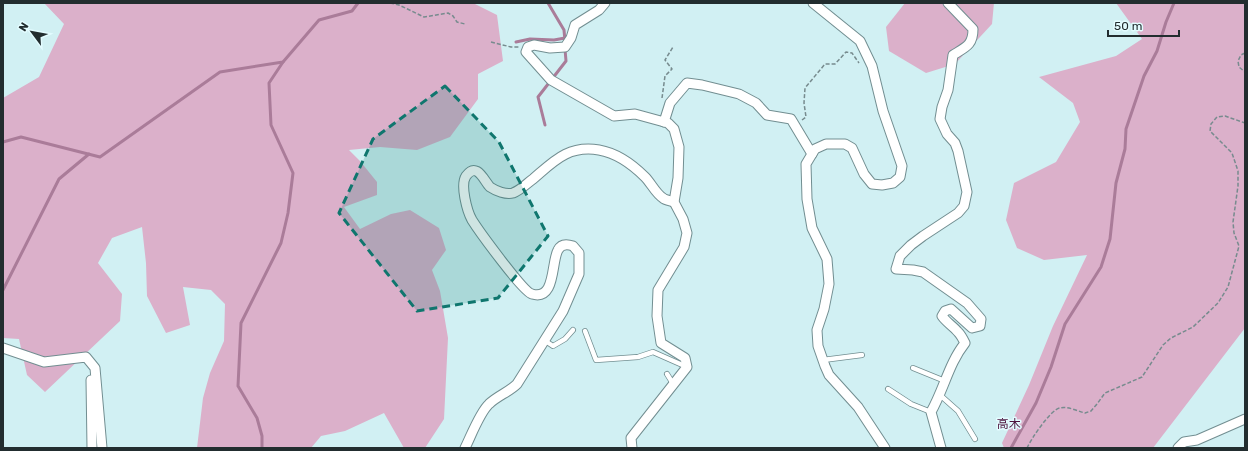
<svg xmlns="http://www.w3.org/2000/svg" width="1248" height="451" font-family="Rubik,'Noto Sans JP',sans-serif">
	<style>
		.green { fill: #dbb0ca }
		.lines { fill: none; stroke-linecap: round; stroke-linejoin: round }
		.stream { stroke: #aa7c99; stroke-width: 3 }
		.lane-casing { stroke: #728e91; stroke-width: 6 }
		.street-casing { stroke: #728e91; stroke-width: 11 }
		.path { stroke: #778b8e; stroke-width: 1.5; stroke-dasharray: 4 2; stroke-linecap: butt }
		.lane { stroke: #fff; stroke-width: 4.5 }
		.street { stroke: #fff; stroke-width: 9 }
		.marked { fill: #0f766e; fill-opacity: 0.2; stroke: #0f766e; stroke-width: 3; stroke-dasharray: 8 5; stroke-linejoin: round }
		.labels { text-anchor: middle; dominant-baseline: central; stroke-width: 3; stroke-linejoin: round; paint-order: stroke }
		.neighbourhood-label { font-size: 12px; fill: #4c133c; stroke: #e3fcff }
	</style>
	<rect width="100%" height="100%" fill="#d1f0f3"/>
	<g class="green">
		<polygon points="44,3 473,3 497,15 503,61 478,74 478,99 450,137 417,150 380,147 349,150 360,161 377,182 377,195 344,207 360,229 391,214 410,210 439,228 446,250 432,270 440,291 448,338 444,419 425,448 404,448 384,413 345,431 321,436 311,448 197,448 203,398 210,373 224,341 225,304 211,290 183,287 190,325 166,333 147,296 146,263 142,227 112,238 98,263 122,294 120,321 45,392 27,375 19,339 3,338 3,98 39,77 64,24"/>
		<polygon points="905,3 994,3 992,24 955,64 926,73 889,51 886,27"/>
		<polygon points="1116,3 1245,3 1245,328 1153,448 1004,448 1002,443 1029,385 1053,326 1087,255 1044,260 1017,248 1006,220 1014,183 1056,162 1080,122 1073,103 1039,77 1116,56 1142,39"/>
	</g>
	<g class="lines">
		<g class="stream">
			<polyline points="548,3 564,30 565,41"/>
			<polyline points="516,42 530,39 554,40 565,38"/>
			<polyline points="545,125 538,97 566,61 565,49"/>
			<polyline points="3,142 21,137 100,157 220,72 283,62 319,20 352,11 358,3"/>
			<polyline points="3,290 59,179 89,154"/>
			<polyline points="262,448 262,436 257,418 238,386 241,323 281,243 288,213 293,173 271,125 269,83 283,62"/>
			<polyline points="1011,448 1036,403 1051,367 1065,324 1101,267 1110,239 1116,183 1125,149 1126,129 1144,76 1157,51 1166,22 1174,3"/>
		</g>
		<defs>
			<g id="lane">
				<polyline points="585,331 596,360 638,357 653,352 687,367"/>
				<polyline points="544,340 553,346 565,339 573,330"/>
				<polyline points="823,360 862,355"/>
				<polyline points="913,368 945,381"/>
				<polyline points="667,374 672,382 672,384"/>
				<polyline points="888,389 911,404 931,412"/>
				<polyline points="940,395 958,411 975,439"/>
			</g>
			<g id="street">
				<polyline points="605,3 599,10 575,25 571,38 565,47 550,48 534,45 528,47 526,52 551,80 614,116 635,114 668,123 674,129 679,147 678,178 674,202 683,219 687,233 684,247 658,290 657,316 661,343 685,358 687,367 631,438 632,448"/>
				<polyline points="813,3 860,41 872,66 883,111 902,166 900,177 893,183 882,185 872,184 864,174 852,148 845,144 826,144 815,149 806,164 807,199 812,228 827,259 829,284 824,309 817,330 818,346 825,366 829,375 858,407 885,448"/>
				<polyline points="664,122 670,103 687,83 702,85 739,94 756,103 767,115 791,119 812,154"/>
				<polyline points="3,348 44,362 86,357 95,368 102,448"/>
				<polyline points="91,380 92,448"/>
				<path d="M465 448C471 436 480 412 489 404 497 396 509 392 517 384L563 311 579 274V253L573 246C567 244 561 244 558 250 551 262 556 301 532 294 523 292 479 231 472 220 467 211 460 185 466 176 477 161 484 181 490 187 496 191 506 195 513 193 521 190 526 184 533 179 554 161 568 145 599 150 616 153 633 165 645 177 651 183 656 194 663 198 665 200 671 201 674 202"/>
				<path d="M941 448 931 412C944 389 949 363 965 343 963 339 961 335 958 332 953 326 946 322 942 316L945 311 951 309 972 328 980 326 981 319 967 303 923 272 913 270 896 269 900 256 911 245 923 236 958 213 964 206 967 192 958 151 955 143 947 134 940 119 942 107 948 90 953 55C966 47 973 45 973 29L948 3"/>
				<polyline points="1178,448 1184,442 1197,440 1245,419"/>
			</g>
		</defs>
		<use href="#lane" class="lane-casing"/>
		<use href="#street" class="street-casing"/>
		<g class="path">
			<polyline points="390,3 399,5 424,17 448,13 453,16 457,22 465,24"/>
			<polyline points="491,42 511,47 519,47"/>
			<polyline points="1245,53 1241,55 1238,61 1239,67 1245,72"/>
			<polyline points="662,98 665,76 672,69 665,60 673,47"/>
			<polyline points="802,120 806,117 804,103 805,88 825,64 835,64 846,52 852,53 859,63"/>
			<path d="M1027 448C1031 439 1051 409 1060 408 1068 406 1077 411 1085 413L1091 411 1097 404 1105 393 1142 377 1163 345 1171 338 1193 327 1218 303 1228 287 1239 246 1234 233 1233 222 1238 186V171L1232 153 1210 131 1211 124 1217 117 1225 116 1245 123"/>
		</g>
		<use href="#lane" class="lane"/>
		<use href="#street" class="street"/>
	</g>
	<path class="marked" d="M445 86 499 142 548 236 498 298 417 311 339 213 373 139Z"/>
	<g class="labels">
		<g class="neighbourhood-label">
			<text x="1009" y="424">高木</text>
		</g>
	</g>
	<rect width="1248" height="451" fill="none" stroke="#222d2f" stroke-width="8"/>
	<g transform="translate(32 32) rotate(302)" stroke="#e3fcff" stroke-width="3" paint-order="stroke">
	<path d="M0-3L7 15L0 10L-7 15Z" fill="#222d2f"/>
	<text y="-6" font-size="11" font-weight="bold" text-anchor="middle" fill="#222d2f">N</text>
	</g>
	<path d="M1108 30v6h71v-6" fill="none" stroke="#222d2f" stroke-width="2"/>
	<text x="1114" y="30" font-size="12" fill="#222d2f" stroke="#e3fcff" stroke-width="3" paint-order="stroke">50 m</text>
</svg>
